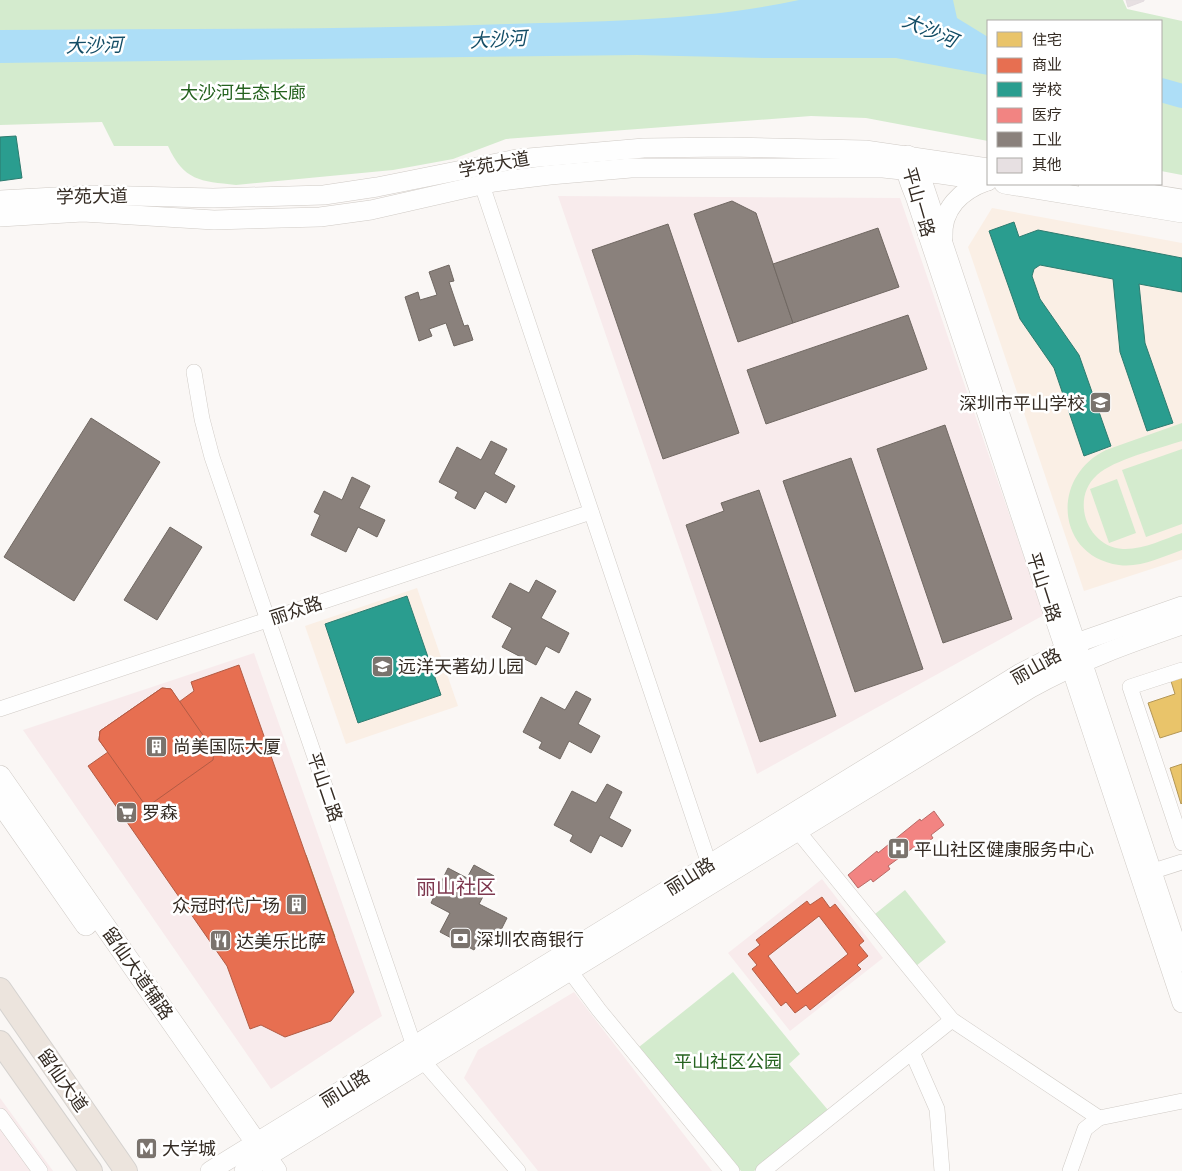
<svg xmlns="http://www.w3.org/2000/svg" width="1182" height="1171" font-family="Raleway,'Noto Sans SC',sans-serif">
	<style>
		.commercial { fill: #f8ebec }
		.built { fill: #faefe5 }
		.green { fill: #d4ebce }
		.water { fill: #addef7 }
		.homes { fill: #e9c46a; stroke: #b39655 }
		.shops { fill: #e76f51; stroke: #b25b44; fill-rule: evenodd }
		.schools { fill: #2a9d8f; stroke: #2d7b6f }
		.health { fill: #f28482; stroke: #b96a66 }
		.industry { fill: #8a817c; stroke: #706862 }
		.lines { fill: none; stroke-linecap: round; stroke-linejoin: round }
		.river { stroke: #addef7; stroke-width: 24 }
		.building { fill: #e7e0e2; stroke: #e4dde0 }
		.minor-casing { stroke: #d0cbc6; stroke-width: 16 }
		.tertiary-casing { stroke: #d0cbc6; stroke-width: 20 }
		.secondary-casing { stroke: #d0cbc6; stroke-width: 22 }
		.primary-casing { stroke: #d5d2cf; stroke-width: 24 }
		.minor { stroke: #fefefe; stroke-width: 15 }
		.tertiary { stroke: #fefefe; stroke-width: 19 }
		.secondary { stroke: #fefefe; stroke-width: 21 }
		.primary { stroke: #ece4dd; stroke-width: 22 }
		.labels { text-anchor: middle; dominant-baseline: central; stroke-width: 5; stroke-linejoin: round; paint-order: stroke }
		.park-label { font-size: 18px; fill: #25621f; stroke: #fff }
		.street-label { font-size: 18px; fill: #352c24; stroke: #fff }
		.poi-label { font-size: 18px; fill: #352c24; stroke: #fff; text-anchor: start }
		.water-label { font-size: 19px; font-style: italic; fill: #134d66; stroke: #fff }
		.quarter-label { font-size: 20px; fill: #7e384f; stroke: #fff }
	</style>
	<rect width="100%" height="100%" fill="#faf7f5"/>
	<g class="commercial">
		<polygon points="558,196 900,198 1044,615 757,774"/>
		<polygon points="254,653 382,1016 271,1089 23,730"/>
		<polygon points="822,879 883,958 790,1031 728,953"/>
		<polygon points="574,992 712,1171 538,1171 464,1078 478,1050"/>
		<polygon points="0,1098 53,1171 0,1171"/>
	</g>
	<g class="built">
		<polygon points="992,208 1182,243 1182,559 1084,591 968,247"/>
		<polygon points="417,588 458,706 346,744 305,626"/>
	</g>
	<g class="green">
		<path d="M0 0H1123L1127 9 1182 21V175L1161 171V21H988V141L866 118 811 116 506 139 453 159 393 170 236 185C200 181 184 181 168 146H114L102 122 0 125Z"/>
		<path d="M1182 423V441C1160 448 1113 460 1097 475 1070 499 1087 547 1123 549 1143 550 1164 539 1182 533V550C1162 557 1140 568 1119 565 1056 556 1050 477 1106 450Z"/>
		<polygon points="1182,449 1182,524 1146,537 1122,470"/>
		<polygon points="1117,479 1136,533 1109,543 1090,489"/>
		<polygon points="905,890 946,942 916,966 875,914"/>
		<polygon points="733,972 800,1054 789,1064 828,1110 754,1171 741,1171 639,1047"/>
	</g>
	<path class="water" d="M799 0H953L957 18 988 37V75L896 58H766L637 55 0 63V30C169 29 338 30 507 24 604 21 703 21 799 0Z"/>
	<g class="homes">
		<polygon points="1182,675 1182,731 1160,738 1148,703 1175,694 1170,678"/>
		<polygon points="1182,764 1182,803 1181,804 1170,768"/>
		<polygon points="306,855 335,937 286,954 258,872"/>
	</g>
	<g class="shops">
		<polygon points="239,665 354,992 331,1021 285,1037 261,1025 250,1029 227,966 88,766 108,752 99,740 100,731 162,688 171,689 179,702 194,691 191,682"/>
		<polygon points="162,688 171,689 214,751 213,760 151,804 143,802 99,740 100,731"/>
		<path d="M822 897 830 908 835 904 864 941 859 945 868 956 857 965 861 969 810 1010 806 1005 795 1013 786 1002 781 1006 752 969 757 965 748 954 760 945 756 940 807 901 810 905ZM819 916 848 954 797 994 768 956Z"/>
	</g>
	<g class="schools">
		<polygon points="16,136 22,178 0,181 0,137"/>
		<polygon points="1014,222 1019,237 1038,230 1182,258 1182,292 1139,284 1145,343 1173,423 1147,431 1120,352 1113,279 1040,265 1034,269 1032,276 1040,299 1079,355 1111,446 1084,456 1054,368 1020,319 989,231"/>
		<polygon points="407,596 441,695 358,723 325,624"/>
	</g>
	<polygon class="health" points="934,811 944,825 931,835 933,838 916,850 914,847 888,866 890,869 873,882 871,879 858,888 848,875 877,851 878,853 920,819 921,821"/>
	<g class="industry">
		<polygon points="732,201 756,213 793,323 738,342 694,214"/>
		<polygon points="668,224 739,433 663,459 592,250"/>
		<polygon points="878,228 899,287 793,323 773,264"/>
		<polygon points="449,265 454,281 449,282 464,326 468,325 473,340 454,346 446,323 429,329 432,336 419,341 405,297 418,292 420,300 437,295 429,272"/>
		<polygon points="908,315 927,369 766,424 747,370"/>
		<polygon points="91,418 160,462 74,601 4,557"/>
		<polygon points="945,425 1012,619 943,643 877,449"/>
		<polygon points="491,441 507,449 494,474 515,486 506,503 485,491 475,509 455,498 458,492 439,482 457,447 481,460"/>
		<polygon points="851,458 923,669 855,692 783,481"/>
		<polygon points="352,477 370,486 359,508 385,520 377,537 358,527 346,552 311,535 320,515 314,512 324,491 342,500"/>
		<polygon points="759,490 836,716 760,742 686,525 724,511 721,503"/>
		<polygon points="170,527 202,547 157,620 124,600"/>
		<polygon points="536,580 556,591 541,618 569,633 559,653 546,646 536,665 502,647 512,628 492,617 510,583 529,593"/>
		<polygon points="576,691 591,699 578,724 600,736 591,753 569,741 560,759 539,748 542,742 523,732 541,697 565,710"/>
		<polygon points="607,784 622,792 609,818 631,830 622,847 600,835 591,853 570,841 573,835 554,825 572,791 596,803"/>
		<polygon points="474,865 494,876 479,904 507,918 497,938 484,931 474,950 440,932 450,913 431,903 448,868 467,878"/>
	</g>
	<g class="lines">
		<polyline class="river" points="1161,90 1182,96"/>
	</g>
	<polygon class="building" points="1126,0 1144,0 1144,1 1128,7"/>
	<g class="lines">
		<defs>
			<g id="minor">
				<polyline points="482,185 709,864"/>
				<polyline points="194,372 202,419 212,457 414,1046 423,1061 518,1171"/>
				<polyline points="1182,670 1130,687 1182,843"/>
				<polyline points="0,709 591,512"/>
				<polyline points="792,824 952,1020 1099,1118 1182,1101"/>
				<polyline points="1141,875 1182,862"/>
				<polyline points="570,971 599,1010 732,1171"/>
				<polyline points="912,1052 937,1109 942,1171"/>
				<polyline points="0,1116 40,1171"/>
				<polyline points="763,1171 952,1020"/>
				<polyline points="1070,1171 1085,1129 1099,1118"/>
			</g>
			<g id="tertiary">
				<polyline points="1004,184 1182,213"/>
				<polyline points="1088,184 1182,199"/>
				<polyline points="0,200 92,195 213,198 324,195 377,187 517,159 644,148 729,147 865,150 988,168"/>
				<polyline points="0,217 83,212 214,220 320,217 371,210 494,182 550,175 631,168 883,168 940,174 988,181"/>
				<path d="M943 238C941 209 961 190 987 181"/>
				<path d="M1182 962 919 171 908 155C902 169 911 185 916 199L1182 1003"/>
				<polyline points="210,1171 1019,674 1085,640 1182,606"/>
				<path d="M244 1171 1031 688C1079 661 1130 643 1182 625"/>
			</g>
			<g id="secondary">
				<polyline points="0,776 276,1171"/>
				<polyline points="0,802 86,925"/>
			</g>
			<g id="primary">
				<polyline points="0,989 126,1171"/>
				<polyline points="0,1042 91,1171"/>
			</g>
		</defs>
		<use href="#minor" class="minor-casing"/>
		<use href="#tertiary" class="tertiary-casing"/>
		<use href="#secondary" class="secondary-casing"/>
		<use href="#primary" class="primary-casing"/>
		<use href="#minor" class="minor"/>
		<use href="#tertiary" class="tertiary"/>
		<use href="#secondary" class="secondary"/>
		<use href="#primary" class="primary"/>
	</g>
	<defs>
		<symbol id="school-square" viewBox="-11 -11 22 22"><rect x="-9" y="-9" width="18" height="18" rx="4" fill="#7a736d" stroke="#fff"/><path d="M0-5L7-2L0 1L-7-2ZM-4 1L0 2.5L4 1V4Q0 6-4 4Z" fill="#fff"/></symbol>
		<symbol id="building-square" viewBox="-11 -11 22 22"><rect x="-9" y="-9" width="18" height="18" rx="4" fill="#7a736d" stroke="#fff"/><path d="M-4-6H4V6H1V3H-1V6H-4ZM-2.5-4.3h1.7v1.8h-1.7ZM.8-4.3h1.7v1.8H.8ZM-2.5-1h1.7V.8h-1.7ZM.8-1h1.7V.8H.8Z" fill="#fff"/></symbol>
		<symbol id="supermarket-square" viewBox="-11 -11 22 22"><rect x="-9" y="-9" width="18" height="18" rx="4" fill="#7a736d" stroke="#fff"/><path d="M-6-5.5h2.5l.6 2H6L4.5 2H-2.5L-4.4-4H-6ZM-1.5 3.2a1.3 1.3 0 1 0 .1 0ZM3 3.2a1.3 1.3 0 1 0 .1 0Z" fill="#fff"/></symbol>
		<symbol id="hospital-square" viewBox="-11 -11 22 22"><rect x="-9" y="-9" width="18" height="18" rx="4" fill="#7a736d" stroke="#fff"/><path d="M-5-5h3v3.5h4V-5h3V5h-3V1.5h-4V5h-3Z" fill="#fff"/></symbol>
		<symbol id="bank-square" viewBox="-11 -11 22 22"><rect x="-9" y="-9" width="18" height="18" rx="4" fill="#7a736d" stroke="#fff"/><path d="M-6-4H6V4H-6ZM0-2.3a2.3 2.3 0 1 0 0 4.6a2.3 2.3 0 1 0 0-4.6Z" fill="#fff"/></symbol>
		<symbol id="restaurant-square" viewBox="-11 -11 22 22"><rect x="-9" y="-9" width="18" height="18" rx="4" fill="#7a736d" stroke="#fff"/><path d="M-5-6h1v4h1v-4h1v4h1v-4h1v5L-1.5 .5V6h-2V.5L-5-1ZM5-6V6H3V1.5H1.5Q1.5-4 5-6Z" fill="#fff"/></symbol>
		<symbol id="metro-square" viewBox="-11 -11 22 22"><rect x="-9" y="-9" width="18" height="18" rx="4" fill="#7a736d" stroke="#fff"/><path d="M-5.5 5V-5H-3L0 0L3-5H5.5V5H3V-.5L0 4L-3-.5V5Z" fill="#fff"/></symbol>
	</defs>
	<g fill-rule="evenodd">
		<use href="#school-square" x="1088" y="390" width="25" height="25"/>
		<use href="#school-square" x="370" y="654" width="25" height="25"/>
		<use href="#building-square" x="144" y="734" width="25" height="25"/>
		<use href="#supermarket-square" x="114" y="800" width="25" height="25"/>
		<use href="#hospital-square" x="886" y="836" width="25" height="25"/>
		<use href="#building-square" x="284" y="892" width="25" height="25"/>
		<use href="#bank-square" x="448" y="926" width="25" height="25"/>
		<use href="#restaurant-square" x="208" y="928" width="25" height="25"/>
		<use href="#metro-square" x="134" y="1136" width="25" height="25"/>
	</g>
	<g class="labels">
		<g class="park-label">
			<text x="243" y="92">大沙河生态长廊</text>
			<text x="728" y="1061">平山社区公园</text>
		</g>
		<g class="street-label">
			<text transform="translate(494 164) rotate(-10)">学苑大道</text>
			<text transform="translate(92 196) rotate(-1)">学苑大道</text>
			<text transform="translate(919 202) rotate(74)">平山一路</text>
			<text transform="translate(1044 587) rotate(72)">平山一路</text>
			<text transform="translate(296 610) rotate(-18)">丽众路</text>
			<text transform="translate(1036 666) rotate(-29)">丽山路</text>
			<text transform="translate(325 787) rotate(71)">平山二路</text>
			<text transform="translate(690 876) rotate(-32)">丽山路</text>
			<text transform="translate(138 973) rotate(55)">留仙大道辅路</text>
			<text transform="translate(63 1080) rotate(55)">留仙大道</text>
			<text transform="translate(345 1088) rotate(-32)">丽山路</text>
		</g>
		<g class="poi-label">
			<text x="1085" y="403" text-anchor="end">深圳市平山学校</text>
			<text x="398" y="666">远洋天著幼儿园</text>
			<text x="173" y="746">尚美国际大厦</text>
			<text x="142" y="812">罗森</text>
			<text x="914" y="849">平山社区健康服务中心</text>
			<text x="280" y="905" text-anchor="end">众冠时代广场</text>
			<text x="476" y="939">深圳农商银行</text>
			<text x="236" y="941">达美乐比萨</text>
			<text x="162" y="1148">大学城</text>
		</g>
		<g class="water-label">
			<text transform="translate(930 30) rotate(23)">大沙河</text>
			<text transform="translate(498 39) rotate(-3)">大沙河</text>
			<text transform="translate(94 45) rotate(-1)">大沙河</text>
		</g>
		<g class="quarter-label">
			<text x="456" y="887">丽山社区</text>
		</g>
	</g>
	<rect x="987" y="20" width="175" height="165" fill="#ffffff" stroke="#aeaba7"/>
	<rect x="997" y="32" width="25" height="15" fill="#e9c46a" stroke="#aeaba7"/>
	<text x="1032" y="45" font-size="15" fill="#352c24">住宅</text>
	<rect x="997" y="58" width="25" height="15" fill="#e76f51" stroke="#aeaba7"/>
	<text x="1032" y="70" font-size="15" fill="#352c24">商业</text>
	<rect x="997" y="82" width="25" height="15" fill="#2a9d8f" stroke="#aeaba7"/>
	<text x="1032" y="95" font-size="15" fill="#352c24">学校</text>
	<rect x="997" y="108" width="25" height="15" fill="#f28482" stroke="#aeaba7"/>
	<text x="1032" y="120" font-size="15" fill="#352c24">医疗</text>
	<rect x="997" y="132" width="25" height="15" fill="#8a817c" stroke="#aeaba7"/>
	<text x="1032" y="145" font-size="15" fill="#352c24">工业</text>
	<rect x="997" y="158" width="25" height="15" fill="#e7e0e2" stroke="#aeaba7"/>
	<text x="1032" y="170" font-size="15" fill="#352c24">其他</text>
</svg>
